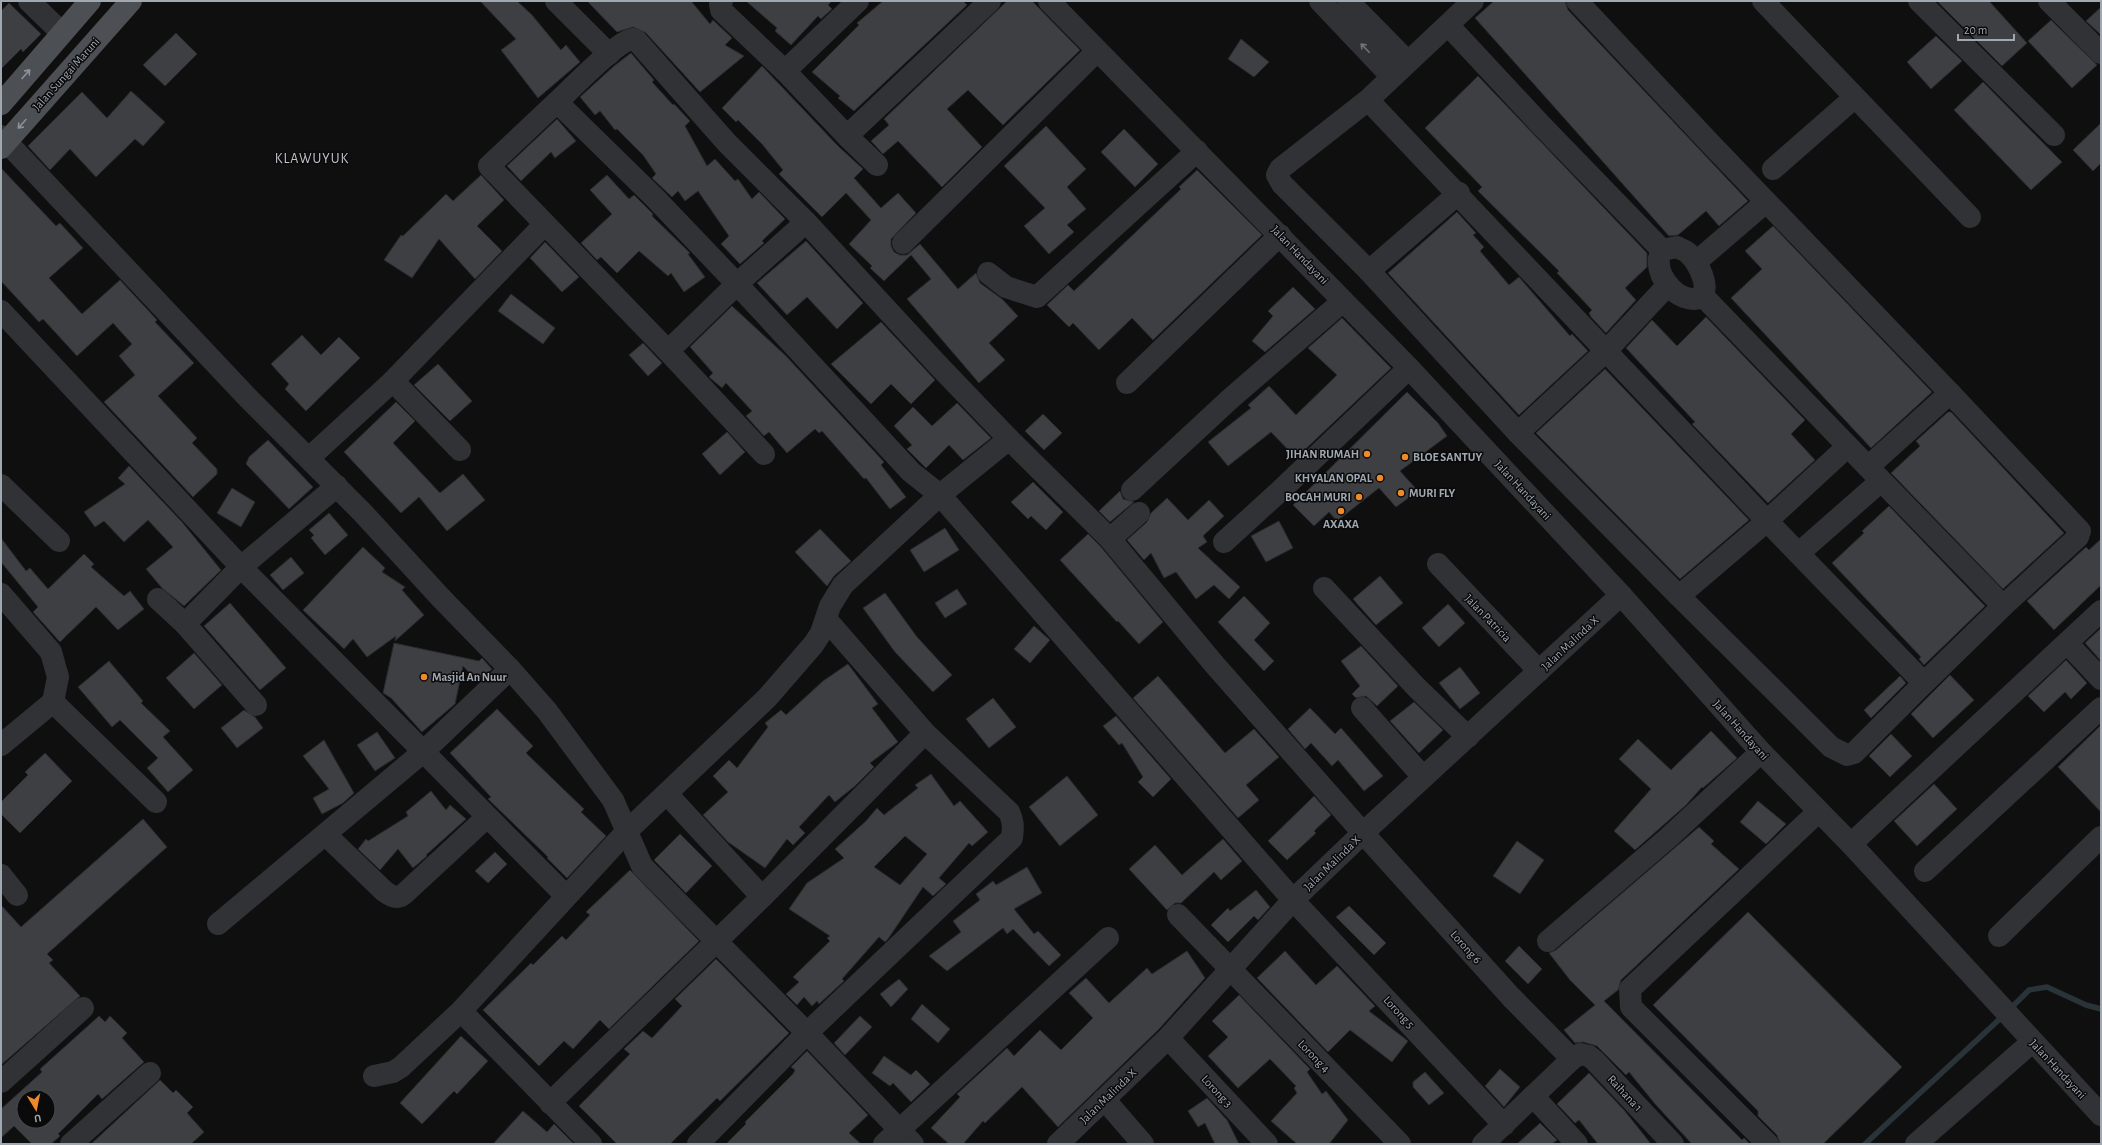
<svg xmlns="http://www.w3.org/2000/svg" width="2102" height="1145" font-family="'Alegreya Sans',sans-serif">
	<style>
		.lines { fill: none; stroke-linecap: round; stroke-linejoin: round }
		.stream { stroke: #293438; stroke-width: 5.5 }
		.building { fill: #3e3f43; stroke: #292a2c; fill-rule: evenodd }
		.minor { stroke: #303235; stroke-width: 22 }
		.major { stroke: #4c4f54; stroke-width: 22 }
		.oneway { stroke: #6e7379 }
		.oneway2 { stroke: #8b929a }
		.poi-dot { fill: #f08a28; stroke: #0a0a0b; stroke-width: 1.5 }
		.labels { text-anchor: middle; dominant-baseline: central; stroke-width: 3; stroke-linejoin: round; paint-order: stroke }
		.street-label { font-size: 12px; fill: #a0a8b1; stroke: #0a0a0b }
		.poi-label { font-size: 12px; font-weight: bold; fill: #a0a8b1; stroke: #0a0a0b; text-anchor: end }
		.quarter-label { font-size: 14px; letter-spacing: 1px; fill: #c1c6cd; stroke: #0a0a0b }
	</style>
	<rect width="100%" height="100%" fill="#0f0f10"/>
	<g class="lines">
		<g class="stream">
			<polyline points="2010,1009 2029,990 2047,987 2086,1005 2101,1009"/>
			<polyline points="1865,1144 2004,1015"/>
		</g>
	</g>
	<g class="building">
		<polygon points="480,1 517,1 532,15 561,50 566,45 580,62 538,98 501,50 516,39"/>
		<polygon points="587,1 691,1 710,24 713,20 732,38 725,45 744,56 700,92 646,33 633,27 617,32"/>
		<polygon points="746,1 832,1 828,5 832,9 821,19 818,16 791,45 775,31 777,28"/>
		<polygon points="883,1 963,1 967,5 854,111 838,98 840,96 812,72 859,25 857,23"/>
		<polygon points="1007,1 1032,1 1080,50 1003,125 968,90 947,109 982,147 942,187 898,141 883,154 871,141 889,125 884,119"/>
		<polygon points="1494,1 1565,1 1568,10 1748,201 1719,226 1706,211 1678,235 1669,236 1475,18"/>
		<polygon points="1937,1 1989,1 2027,43 2002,66"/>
		<polygon points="9,3 41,34 23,52 21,49 1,69 1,11"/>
		<polygon points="2101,7 2101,35 2086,21"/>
		<polygon points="2051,20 2097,65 2072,88 2028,41"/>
		<polygon points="176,33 197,54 165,86 143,65"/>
		<polygon points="1936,36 1962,61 1931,89 1907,62"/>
		<polygon points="1241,39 1269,62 1254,77 1228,59"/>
		<polygon points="631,53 654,80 652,82 673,105 674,104 690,121 685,126 707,166 715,159 735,181 738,179 752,199 759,192 785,219 762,241 764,243 740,264 721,244 729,236 698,191 685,201 678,191 672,197 652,178 656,174 643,155 617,129 615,130 600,111 595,115 580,97 614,66"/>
		<polygon points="762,66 838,146 863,169 854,178 881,208 898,193 916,213 891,239 891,246 894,252 900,255 907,255 920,244 958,289 976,273 980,283 1002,299 1018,316 989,343 1005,360 979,383 907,299 931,279 911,255 884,281 870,268 872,266 849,244 871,220 846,193 822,217 779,174 783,170 762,144 738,120 736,122 722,108"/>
		<polygon points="1478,76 1647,253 1647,267 1625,288 1636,300 1606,333 1591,317 1589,313 1592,310 1557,273 1559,271 1478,191 1482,187 1425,128"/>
		<polygon points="1983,82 2062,162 2031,190 1954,110"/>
		<polygon points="131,91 165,122 143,146 135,139 96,177 70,149 50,170 28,146 82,92 107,118"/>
		<polygon points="557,119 576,141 555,158 551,152 521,181 507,166"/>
		<polygon points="2101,123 2101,163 2093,171 2073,150"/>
		<polygon points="1046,126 1086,169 1067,187 1086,209 1067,225 1074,232 1049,254 1024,226 1045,208 1004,166"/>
		<polygon points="1124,129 1158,164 1135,187 1101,152"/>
		<polygon points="1,168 56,226 60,223 83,248 49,278 82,314 120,280 157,320 155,322 194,363 158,396 197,438 192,443 217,469 217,474 193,497 104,402 135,375 119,356 132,344 113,323 77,356 43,319 39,322 1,281"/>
		<polygon points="1197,170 1262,235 1153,340 1132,318 1099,350 1073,323 1069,327 1047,305 1068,285 1074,291 1181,189 1179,187"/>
		<polygon points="481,175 504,200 477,226 502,251 475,279 439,239 412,278 384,260 401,235 403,236 446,194 453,201"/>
		<polygon points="607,175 629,199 634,195 653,214 652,216 690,253 688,254 705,277 684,292 671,273 668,276 639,251 617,273 601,257 597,260 581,243 612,214 590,190"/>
		<polygon points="1457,212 1476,233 1473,235 1484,247 1480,251 1509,285 1519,277 1570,336 1572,334 1588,351 1519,415 1388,273"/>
		<polygon points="1773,226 1932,392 1871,448 1731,298 1762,269 1745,251"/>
		<polygon points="806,241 863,303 837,329 807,297 787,315 757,283"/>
		<polygon points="545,242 579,277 562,292 530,258"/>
		<polygon points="1293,287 1315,309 1265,352 1252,341 1273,316 1268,311"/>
		<polygon points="511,294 555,328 543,344 498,311"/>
		<polygon points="732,306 786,356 884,462 881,465 906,497 890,509 866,478 864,479 822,431 819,433 815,429 787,453 769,432 764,436 746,416 752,411 726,383 722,388 709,377 713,373 690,347"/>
		<polygon points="1706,317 1805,420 1791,434 1815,460 1768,503 1692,424 1695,422 1626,348 1652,320 1677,346"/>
		<polygon points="1342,318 1391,368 1296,458 1271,432 1228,466 1208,442 1251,408 1248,405 1269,386 1296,415 1337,375 1308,348"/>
		<polygon points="881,322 935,380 911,404 891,384 871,404 831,364"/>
		<polygon points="302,335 321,355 339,337 360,358 306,411 285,389 289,384 271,364"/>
		<polygon points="643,343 662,363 648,376 629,355"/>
		<polygon points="438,364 472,401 450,421 414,385"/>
		<polygon points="1605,369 1749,520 1680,579 1536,433"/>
		<polygon points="1407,392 1438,423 1447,436 1400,471 1418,491 1396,507 1379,488 1337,521 1329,512 1314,526 1293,505"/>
		<polygon points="396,402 415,421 393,443 440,493 463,474 485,500 447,531 419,497 401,513 344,452"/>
		<polygon points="957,403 991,438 963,460 949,445 926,468 907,449 912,445 894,426 913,407 932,426"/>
		<polygon points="1948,412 1951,412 2064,533 2003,589 1891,473 1920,446 1916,441"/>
		<polygon points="1043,414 1062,433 1044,450 1025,431"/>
		<polygon points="727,432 745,452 720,475 702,454"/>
		<polygon points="268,440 313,487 289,509 246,464 249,457"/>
		<polygon points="129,466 182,522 221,570 184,606 162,588 146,569 173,547 148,520 124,542 104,521 95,527 84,512 125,484 118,478"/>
		<polygon points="1033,482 1063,512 1046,530 1031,516 1028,519 1011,502"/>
		<polygon points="232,488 255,502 241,527 217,513"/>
		<polygon points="1120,491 1123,499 1134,502 1110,522 1099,511"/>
		<polygon points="1167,498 1188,520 1209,500 1224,516 1203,536 1207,542 1198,548 1240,587 1229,599 1214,585 1196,599 1176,572 1164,578 1151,553 1144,560 1127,540 1147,522 1151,513"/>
		<polygon points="1889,506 1985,606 1924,665 1919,659 1921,657 1832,563 1864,533 1862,531"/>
		<polygon points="329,513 348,535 325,555 311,538 314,535 309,530"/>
		<polygon points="1279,521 1293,548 1266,562 1251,536"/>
		<polygon points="945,528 959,550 924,572 910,550"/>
		<polygon points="820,529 851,561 834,576 827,586 795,552"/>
		<polygon points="1088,534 1101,547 1163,622 1139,644 1118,621 1117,622 1060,560"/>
		<polygon points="1,538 26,571 30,568 48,589 84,554 94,564 91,567 124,596 130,591 144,609 118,630 96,607 60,642 33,612 38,607 1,562"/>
		<polygon points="2101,539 2101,585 2054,630 2027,601 2086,547 2089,550"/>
		<polygon points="363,547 385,568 382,572 405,587 402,590 424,615 395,641 396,636 367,657 353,639 344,649 303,610"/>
		<polygon points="291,557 304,573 283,590 270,575"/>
		<polygon points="1380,576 1403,603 1376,625 1353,599"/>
		<polygon points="957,589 967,604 945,618 935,603"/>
		<polygon points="885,593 917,637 952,675 933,692 895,652 863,608"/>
		<polygon points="1244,596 1270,623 1254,640 1274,661 1264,671 1218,622"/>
		<polygon points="230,603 286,668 260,690 204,626"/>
		<polygon points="1448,604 1465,623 1439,647 1422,628"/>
		<polygon points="1034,626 1050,640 1030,663 1014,649"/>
		<polygon points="2101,628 2101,661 2085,643"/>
		<polygon points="394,643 479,661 482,658 492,669 478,682 463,666 455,704 422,732 391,698 383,693"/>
		<polygon points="1361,646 1398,686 1377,706 1366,696 1356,698 1352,694 1360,686 1341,661"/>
		<polygon points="194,653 222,685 194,709 166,678"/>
		<polygon points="2066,660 2087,683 2071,699 2065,692 2044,712 2028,696"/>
		<polygon points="109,661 143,701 141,703 170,731 163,737 193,770 168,792 147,768 158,758 120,720 112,727 78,687"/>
		<polygon points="848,664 878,704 872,708 898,742 870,763 874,767 855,786 835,802 829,795 799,827 805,833 793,845 787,839 765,868 728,842 703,815 728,792 713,776 729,760 737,768 768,727 765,723 781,710 786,715 823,681"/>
		<polygon points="1460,667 1480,693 1460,709 1439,683"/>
		<polygon points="1950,675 1974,700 1933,738 1911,714"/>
		<polygon points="1158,676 1225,753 1254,729 1279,757 1246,785 1259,800 1238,818 1133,698"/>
		<polygon points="1900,676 1906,683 1871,718 1864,710"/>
		<polygon points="993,698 1016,727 989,748 966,719"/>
		<polygon points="1414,702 1443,730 1419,753 1390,721"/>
		<polygon points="1310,708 1335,734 1341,728 1383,776 1364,791 1338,760 1332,766 1311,743 1305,749 1288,729"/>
		<polygon points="497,709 533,746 526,753 584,809 581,812 606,836 567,878 547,858 548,857 488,799 491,797 450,753"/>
		<polygon points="244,710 255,717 263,728 237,748 221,728"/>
		<polygon points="1116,716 1171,779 1153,797 1138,782 1143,777 1122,743 1119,745 1103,726"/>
		<polygon points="2101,725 2101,812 2058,767"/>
		<polygon points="1711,731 1737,758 1703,788 1702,787 1686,805 1635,850 1614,831 1651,789 1619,759 1638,739 1671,770"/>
		<polygon points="377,732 395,758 375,771 357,745"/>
		<polygon points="1891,734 1912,756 1890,777 1869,756"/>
		<polygon points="324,740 354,793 343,803 322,814 313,798 329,789 303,756"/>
		<polygon points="45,753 72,781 20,833 1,814 1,802 28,775 25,772"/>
		<path d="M931 774 954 806 960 801 988 832 972 846 969 843 939 878 946 884 933 896 923 887 888 939 885 942 879 937 842 979 844 981 819 1004 817 1001 812 1006 804 997 797 1005 786 994 799 982 793 977 830 941 827 938 830 936 789 909 807 883 844 858 835 849 866 821 877 808 884 815 918 788 915 785ZM905 836 927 854 900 885 874 867Z"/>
		<polygon points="1067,776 1098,815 1060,846 1029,807"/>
		<polygon points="1934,784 1957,809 1917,846 1894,821"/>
		<polygon points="431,791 446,810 450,805 466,819 426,855 427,856 413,868 398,849 380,870 358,849 366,839 368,841 408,816 406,812"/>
		<polygon points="1314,796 1331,815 1314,831 1316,833 1287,860 1268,841"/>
		<polygon points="1758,801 1786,824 1766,844 1740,822"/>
		<polygon points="143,819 167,847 47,954 53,960 49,963 80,996 1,1065 1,905 21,927"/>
		<polygon points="1699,827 1714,841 1711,844 1739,869 1621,980 1618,990 1604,1001 1742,1140 1744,1138 1750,1144 1692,1144 1656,1105 1629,1072 1626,1075 1597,1046 1583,1042 1575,1043 1564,1030 1595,1005 1570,980 1549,953 1556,950"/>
		<polygon points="680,834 712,866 686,893 654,860"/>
		<polygon points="1223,839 1242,861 1221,880 1214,872 1181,903 1175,903 1167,910 1129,869 1155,845 1182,875"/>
		<polygon points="1517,841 1544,860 1520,894 1493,876"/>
		<polygon points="495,852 507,864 488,883 475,871"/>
		<polygon points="1027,867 1042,893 1014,909 1034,934 1038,931 1061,955 1049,966 1013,929 1007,934 1003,928 947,971 929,956 961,932 953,921 980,900 976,894 993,881 996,885"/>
		<polygon points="630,870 699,941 609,1029 600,1020 573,1049 564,1041 539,1066 483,1010 531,963 533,965 562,936 566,940 590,915 586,912"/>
		<polygon points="1256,890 1270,907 1258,920 1254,916 1228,942 1211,925 1228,908 1230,911"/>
		<polygon points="1349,906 1386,943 1374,955 1336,917"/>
		<polygon points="1748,912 1902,1067 1823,1144 1780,1144 1777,1135 1758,1116 1758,1111 1653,1005"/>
		<polygon points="1519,946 1542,969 1528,984 1505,961"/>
		<polygon points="1187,951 1205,978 1159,1029 1058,1127 1022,1087 985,1123 983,1121 963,1144 949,1144 931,1128 960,1097 957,1094 1007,1048 1014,1056 1040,1030 1061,1050 1093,1018 1069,993 1086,978 1109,1003 1147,968 1152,974"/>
		<polygon points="1285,951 1316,985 1337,966 1375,1006 1369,1011 1408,1041 1392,1062 1350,1030 1328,1052 1257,978"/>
		<polygon points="716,959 789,1033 720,1101 717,1098 670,1144 617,1144 579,1106 630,1054 624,1049 643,1031 652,1038 682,1006 675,999"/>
		<polygon points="899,979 908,989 891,1007 880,994"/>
		<polygon points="1239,995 1310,1069 1307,1072 1322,1094 1326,1091 1348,1120 1329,1144 1297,1144 1271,1121 1297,1093 1294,1088 1296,1086 1270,1059 1238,1088 1208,1056 1228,1037 1212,1021"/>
		<polygon points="922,1004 950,1029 938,1043 911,1019"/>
		<path d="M99 1016 105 1022 110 1016 127 1033 122 1038 144 1062 102 1099 98 1094 58 1134 60 1136 51 1144H32L14 1126 1 1138V1109L42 1072 40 1069ZM24 1097H48V1121H24Z"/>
		<polygon points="860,1016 872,1027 845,1055 834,1043"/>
		<polygon points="461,1036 488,1061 457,1094 454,1091 422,1124 400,1103"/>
		<polygon points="807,1051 868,1115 849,1133 861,1144 726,1144 746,1124 745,1122 793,1074 795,1070 791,1067"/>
		<polygon points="884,1056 911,1075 916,1070 930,1084 911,1102 893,1083 890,1086 872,1073"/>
		<polygon points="1500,1069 1520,1087 1504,1107 1485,1086"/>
		<polygon points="1425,1072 1444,1093 1429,1105 1413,1087 1413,1082"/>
		<polygon points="1589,1073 1624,1110 1651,1144 1598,1144 1579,1120 1575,1123 1557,1104"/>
		<polygon points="160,1080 173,1093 176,1090 193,1107 187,1113 204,1132 191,1144 91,1144"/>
		<polygon points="1207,1098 1227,1120 1239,1144 1215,1144 1205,1123 1198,1127 1188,1111"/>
		<polygon points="523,1111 547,1132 554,1124 574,1144 493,1144"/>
		<polygon points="1540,1123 1557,1140 1552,1144 1517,1144"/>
	</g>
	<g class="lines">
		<g class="minor">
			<polyline points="29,1 62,33"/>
			<polyline points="556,1 609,54"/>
			<polyline points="722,1 720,4 721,10 785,71 858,1"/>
			<polyline points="1049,1 1409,368 1621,595 1761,752 1851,844 2101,1115"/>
			<polyline points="1320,1 1392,77"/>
			<polyline points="1348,1 1408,62"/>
			<polyline points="1473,1 1368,100 1280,169 1277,175 1282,184 1369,271 1518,433 1679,596 1767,521 1847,447"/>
			<polyline points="1577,1 1707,140 1950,393 1868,467 1703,296"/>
			<polyline points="1763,1 1970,217"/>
			<polyline points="1919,1 2054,135"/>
			<polyline points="2049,1 2101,53"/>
			<polyline points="1448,25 1541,125 1662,250"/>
			<path d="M633 39 637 41 727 143 806 222 737 284 655 198 557 102C571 89 618 40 633 39Z"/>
			<polyline points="785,71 847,136 990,1"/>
			<polyline points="1368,100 1767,521 1924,683 2003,606 1868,467"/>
			<polyline points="1,136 248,398 362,512 441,598 510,669 547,711 613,800 642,866 807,1033 913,1144"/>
			<polyline points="847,136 877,165"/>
			<polyline points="1773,169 1854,98"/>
			<polyline points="806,222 938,365 1009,439 1110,539 1214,664 1363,833 1511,997 1572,1059"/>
			<polyline points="545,224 668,351 764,454"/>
			<polyline points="903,243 1097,51"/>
			<path d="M1677 247C1680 249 1685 250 1688 253 1697 261 1712 287 1700 298 1680 304 1656 279 1659 259 1659 256 1661 253 1662 250Z"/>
			<polyline points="1696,262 1766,202"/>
			<polyline points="1369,271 1459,193"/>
			<polyline points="988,273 1006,287 1037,297 1197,151"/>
			<polyline points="1,311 241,567 566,896"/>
			<polyline points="668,351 737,284 911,472 940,495 1293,900 1504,1125"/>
			<polyline points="393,381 460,450"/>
			<polyline points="1127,383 1280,235"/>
			<polyline points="1950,393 2080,531 2078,537 2003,606"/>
			<polyline points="1518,433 1606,351 1668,285"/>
			<polyline points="309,458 393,381 545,224 489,166 557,102"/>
			<polyline points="1,485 59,541"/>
			<polyline points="1132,490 1229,400 1343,301"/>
			<polyline points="1110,539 1139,513"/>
			<polyline points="1224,542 1281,490 1409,368"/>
			<polyline points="1799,553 1881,481"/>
			<polyline points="1438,564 1539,671"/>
			<polyline points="1324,588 1417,688 1468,737"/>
			<polyline points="1,594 51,652 58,677 53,702"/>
			<polyline points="1679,596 1831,747 1847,755 1854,753 1924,683"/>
			<polyline points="158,599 185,624 256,705"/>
			<polyline points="185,624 241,567 337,486"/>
			<polyline points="2067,643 2101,679"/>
			<polyline points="1362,708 1423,777"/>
			<polyline points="1,745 53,702 156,802"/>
			<polyline points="667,794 762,897"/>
			<path d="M326 835 384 891C391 896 397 900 404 894L487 817"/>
			<polyline points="1851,844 2101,611"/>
			<polyline points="1925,871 2101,708"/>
			<polyline points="1,875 17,895"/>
			<polyline points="1178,915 1400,1144"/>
			<polyline points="218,924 423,752 510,669"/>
			<polyline points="1999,936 2101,837"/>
			<polyline points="1548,941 1668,838 1761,752"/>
			<polyline points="461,1011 591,1144"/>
			<polyline points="1168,1038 1267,1144"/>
			<polyline points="374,1076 393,1072 401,1067 461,1011 627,831 767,698 813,645 821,633 830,606 843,585 940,495 1009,439"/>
			<polyline points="1,1082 83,1008"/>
			<polyline points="1533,1096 1577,1144"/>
			<polyline points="1104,1099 1143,1144"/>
			<polyline points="550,1103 762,897 925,733"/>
			<polyline points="71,1144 150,1073"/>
			<path d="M698 1144 807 1033 1012 838C1013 828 1014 822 1009 812L925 733 826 619"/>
			<polyline points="884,1144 1108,938"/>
			<polyline points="1058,1144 1168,1038 1293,900 1363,833 1621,595"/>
			<polyline points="1483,1144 1572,1059 1580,1054 1589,1056 1594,1060 1673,1144"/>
			<polyline points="1768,1144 1631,1007 1630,989 1818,812"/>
			<polyline points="1916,1144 2032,1042"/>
		</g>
		<g class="major">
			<polyline points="1,104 90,1"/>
			<polyline points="1,148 131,1"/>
		</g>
	</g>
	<defs><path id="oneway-shaft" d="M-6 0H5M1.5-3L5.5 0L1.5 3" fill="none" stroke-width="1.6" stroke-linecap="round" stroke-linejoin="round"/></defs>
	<use class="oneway" href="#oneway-shaft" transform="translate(1365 48) rotate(-134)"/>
	<g class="oneway2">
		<use href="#oneway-shaft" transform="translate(26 74) rotate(-49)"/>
		<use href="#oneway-shaft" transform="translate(22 124) rotate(132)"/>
	</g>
	<g class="poi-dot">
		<circle cx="1367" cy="454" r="4"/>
		<circle cx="1405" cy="457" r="4"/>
		<circle cx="1380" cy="478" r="4"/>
		<circle cx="1401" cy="493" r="4"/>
		<circle cx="1359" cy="497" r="4"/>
		<circle cx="1341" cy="511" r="4"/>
		<circle cx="424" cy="677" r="4"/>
	</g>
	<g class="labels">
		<g class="street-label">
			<text transform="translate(66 74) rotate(-48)">Jalan Sungai Maruni</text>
			<text transform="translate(1300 255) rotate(46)">Jalan Handayani</text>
			<text transform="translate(1523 490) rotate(47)">Jalan Handayani</text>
			<text transform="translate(1488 618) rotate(46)">Jalan Patricia</text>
			<text transform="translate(1570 643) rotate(-43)">Jalan Malinda X</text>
			<text transform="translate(1741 730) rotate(48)">Jalan Handayani</text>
			<text transform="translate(1332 863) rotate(-44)">Jalan Malinda X</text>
			<text transform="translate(1466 947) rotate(48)">Lorong 6</text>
			<text transform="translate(1399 1012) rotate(47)">Lorong 5</text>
			<text transform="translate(1314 1056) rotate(46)">Lorong 4</text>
			<text transform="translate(2058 1069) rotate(47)">Jalan Handayani</text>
			<text transform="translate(1217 1091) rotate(47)">Lorong 3</text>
			<text transform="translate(1625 1093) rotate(47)">Raihana 1</text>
			<text transform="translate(1108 1096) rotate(-44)">Jalan Malinda X</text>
		</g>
		<g class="poi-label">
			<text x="1359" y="454">JIHAN RUMAH</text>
			<text x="1413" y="457" text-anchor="start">BLOE SANTUY</text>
			<text x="1372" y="478">KHYALAN OPAL</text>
			<text x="1409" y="493" text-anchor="start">MURI FLY</text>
			<text x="1351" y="497">BOCAH MURI</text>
			<text x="1341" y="524" text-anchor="middle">AXAXA</text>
			<text x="432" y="677" text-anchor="start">Masjid An Nuur</text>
		</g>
		<g class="quarter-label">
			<text x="312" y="159">KLAWUYUK</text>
		</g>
	</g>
	<rect width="2102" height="1145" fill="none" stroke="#a0a8b1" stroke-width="4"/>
	<g transform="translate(36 1109) rotate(170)"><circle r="19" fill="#0a0a0b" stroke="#46494d"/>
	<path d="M0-3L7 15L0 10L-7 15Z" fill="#f08a28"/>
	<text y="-6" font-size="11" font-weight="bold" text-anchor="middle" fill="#a0a8b1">U</text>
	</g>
	<path d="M1958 34v6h56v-6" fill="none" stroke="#a0a8b1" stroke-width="2"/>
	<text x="1964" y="34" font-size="12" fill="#a0a8b1" stroke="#0a0a0b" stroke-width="3" paint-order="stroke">20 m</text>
</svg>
